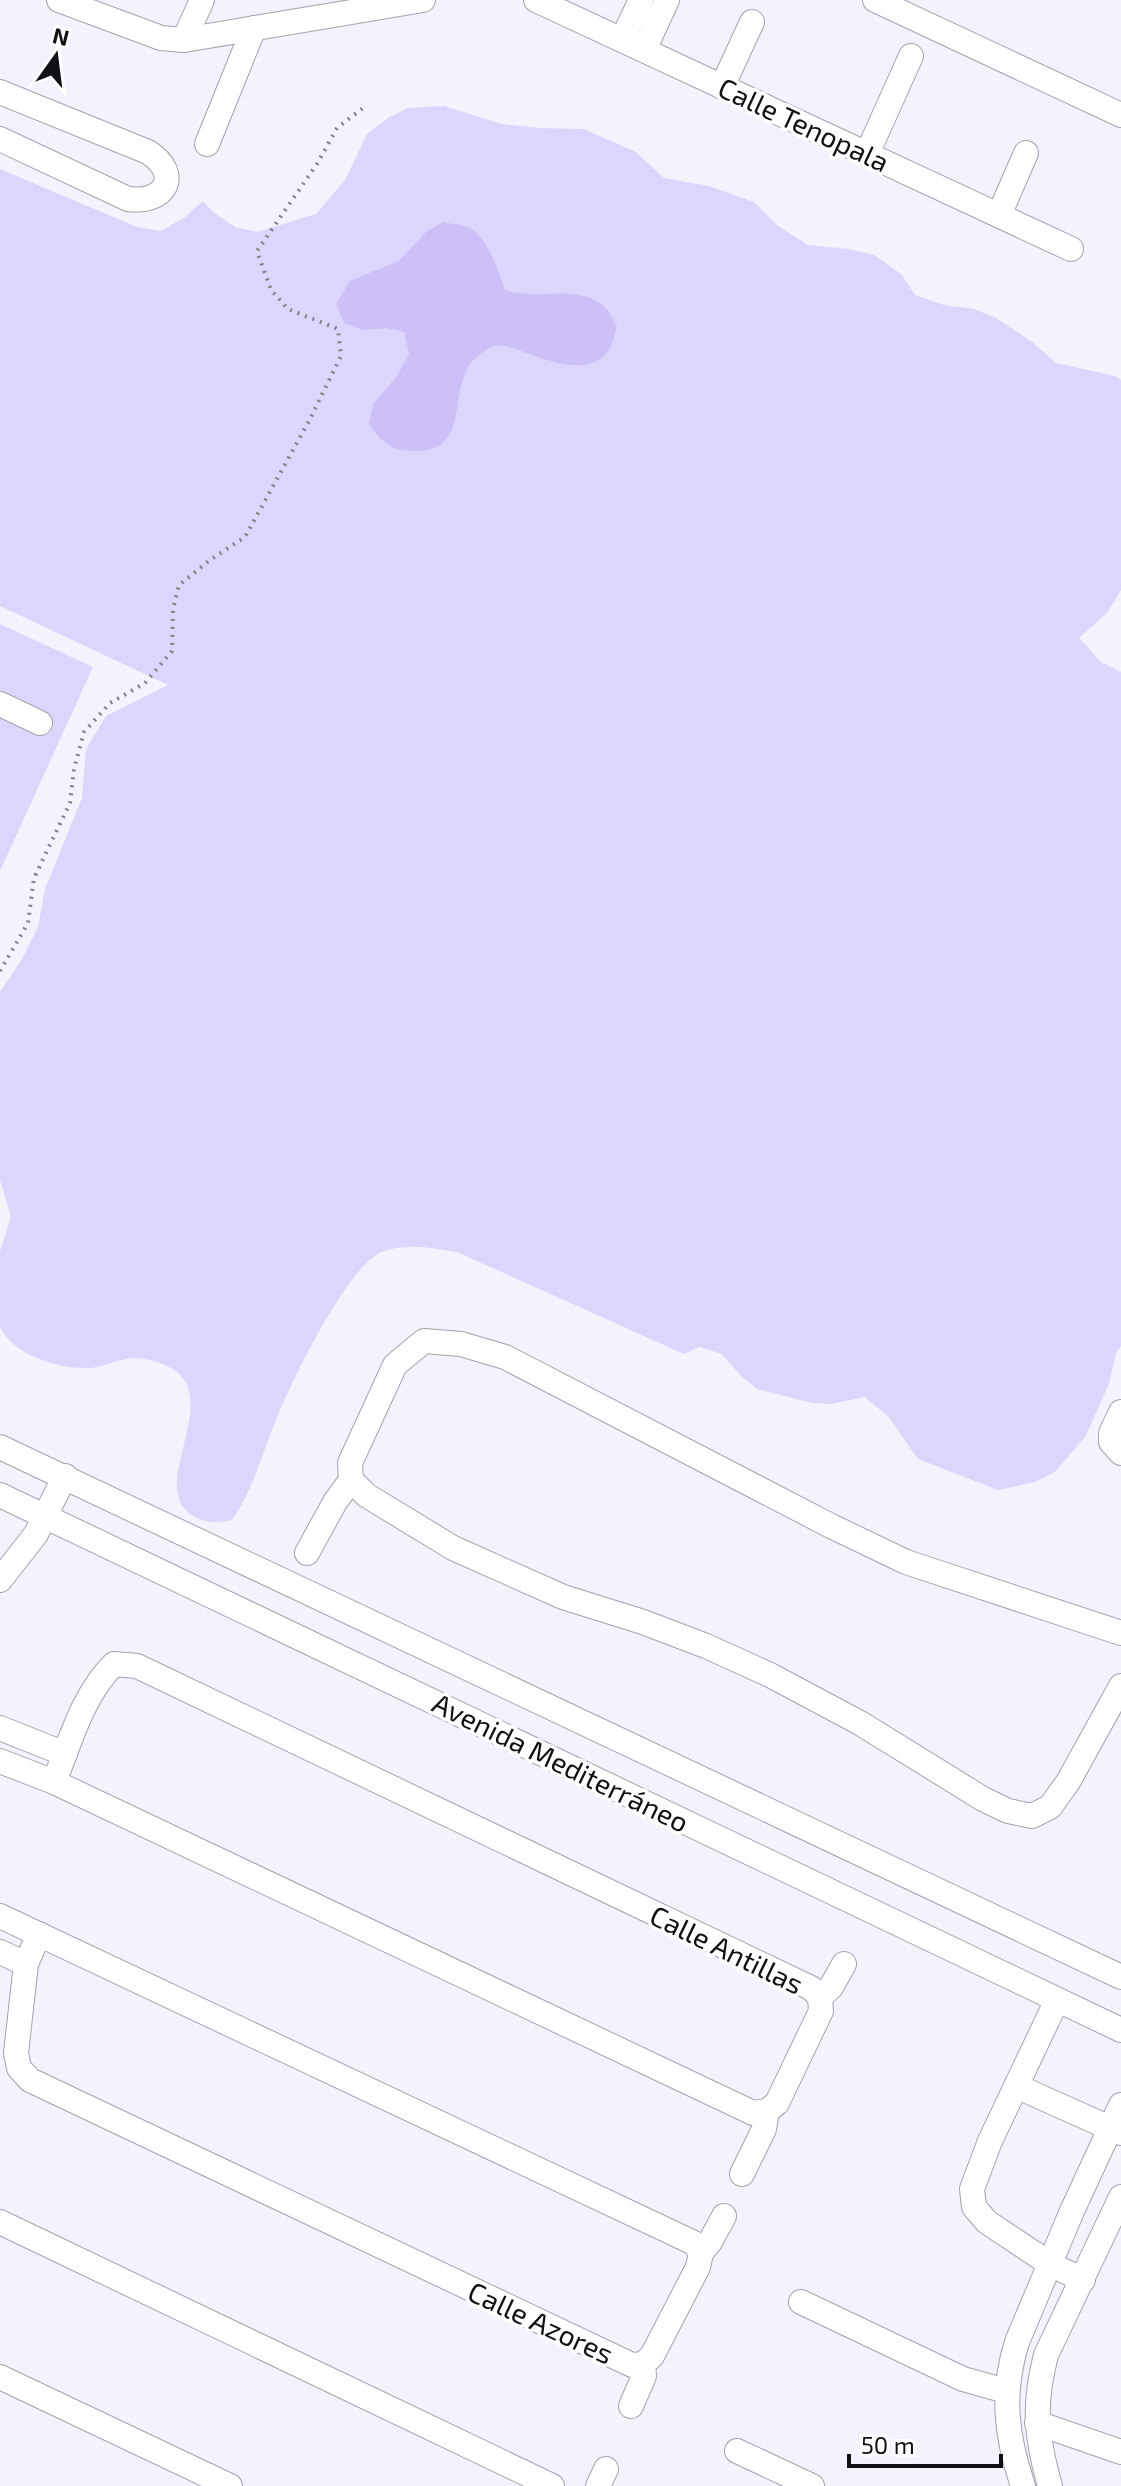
<svg xmlns="http://www.w3.org/2000/svg" width="1121" height="2486" font-family="'Exo 2',sans-serif">
	<style>
		.green { fill: #ddd6fc }
		.water { fill: #ccc0f7 }
		.lines { fill: none; stroke-linecap: round; stroke-linejoin: round }
		.minor-casing { stroke: #a4a2ac; stroke-width: 26 }
		.path { stroke: #828188; stroke-width: 4; stroke-dasharray: 2 6; stroke-linecap: butt }
		.minor { stroke: #fff; stroke-width: 24 }
		.labels { text-anchor: middle; dominant-baseline: central; stroke-width: 7; stroke-linejoin: round; paint-order: stroke }
		.street-label { font-size: 28px; fill: #100f13; stroke: #fff }
	</style>
	<rect width="100%" height="100%" fill="#f4f2fd"/>
	<g class="green">
		<path d="M444 106 502 124 540 128 584 129 636 152 664 178 709 186 754 202 778 226 808 245 848 249 874 255 901 274 915 295 944 305 974 309 996 318 1032 342 1056 363 1115 376 1121 380V590L1108 612 1079 638 1101 662 1121 672V1346L1116 1353 1109 1384 1085 1437 1055 1472 1035 1482 998 1490 918 1459 887 1415 864 1397 831 1404 812 1403 757 1389 741 1376 722 1354 699 1347 684 1354 457 1252C433 1248 409 1243 384 1251 350 1261 293 1379 279 1413 263 1449 255 1487 232 1520 217 1523 206 1524 192 1515 150 1489 212 1415 182 1377 170 1363 143 1356 126 1359 114 1361 102 1367 90 1368 61 1370 11 1355 0 1326V1251L11 1217 0 1180V992L22 959 38 927 45 889 82 798 86 749 106 716 168 685 0 606V169L137 227 161 231 185 217 203 201 214 213 235 227 257 232 316 214 345 180 367 134 388 118 408 108Z"/>
		<polygon points="0,624 93,667 0,871"/>
	</g>
	<path class="water" d="M443 222C451 224 462 224 469 228 487 236 499 272 505 290 536 301 582 282 608 310 611 314 614 322 617 327 614 334 613 344 609 350 591 376 554 363 530 354 519 350 506 344 494 346 489 347 482 353 478 356 443 384 476 453 413 451 392 451 381 442 369 424L373 404 397 376 409 354 404 332 386 328 362 330 344 323 336 304 350 281 399 261 427 231Z"/>
	<g class="lines">
		<defs>
			<g id="minor">
				<polyline points="59,0 161,38 184,40 423,0"/>
				<polyline points="536,0 1071,249"/>
				<polyline points="875,0 1121,115"/>
				<polyline points="184,40 202,0"/>
				<polyline points="622,40 641,0"/>
				<polyline points="644,50 667,0"/>
				<polyline points="722,87 752,22"/>
				<path d="M0 92 148 152C182 174 166 204 128 199L0 139"/>
				<polyline points="207,144 254,28"/>
				<polyline points="867,154 911,56"/>
				<polyline points="999,215 1026,153"/>
				<polyline points="0,704 40,723"/>
				<polyline points="1121,1412 1111,1433 1111,1442 1121,1453"/>
				<polyline points="0,1447 1121,1977"/>
				<polyline points="0,1495 1121,2030"/>
				<polyline points="307,1553 335,1502 351,1480"/>
				<polyline points="0,1580 36,1534 65,1476"/>
				<polyline points="1121,1633 906,1562 831,1526 505,1357 461,1344 424,1341 395,1365 350,1463 351,1480 366,1495 453,1548 563,1597 643,1622 706,1646 770,1675 860,1723 983,1799 1008,1811 1032,1816 1050,1807 1068,1782 1121,1686"/>
				<polyline points="0,1728 65,1754"/>
				<path d="M0 1761 54 1782 753 2113 767 2111 777 2103 821 2011 820 1997 811 1988 137 1666 114 1664C83 1694 70 1742 54 1782"/>
				<polyline points="0,1916 694,2243 701,2253 698,2267 652,2356 643,2364 632,2365 30,2080 19,2068 16,2053 26,1964 39,1934"/>
				<polyline points="0,1952 26,1964"/>
				<polyline points="820,1997 831,1987 844,1964"/>
				<polyline points="1057,2000 990,2141 972,2189 974,2207 987,2222 1050,2264 1083,2280"/>
				<polyline points="1016,2086 1121,2133"/>
				<polyline points="742,2174 764,2129 767,2111"/>
				<polyline points="0,2222 552,2486"/>
				<polyline points="701,2253 710,2242 724,2216"/>
				<polyline points="801,2302 963,2379 1006,2391"/>
				<polyline points="0,2377 230,2486"/>
				<polyline points="631,2406 644,2376 643,2364"/>
				<polyline points="1037,2423 1121,2452"/>
				<polyline points="737,2451 812,2486"/>
				<polyline points="598,2486 606,2469"/>
				<path d="M1023 2486C1006 2436 1001 2393 1017 2342L1072 2211 1121 2105"/>
				<path d="M1050 2486C1036 2437 1033 2405 1046 2355L1121 2197"/>
			</g>
		</defs>
		<use href="#minor" class="minor-casing"/>
		<polyline class="path" points="0,971 28,923 34,878 70,803 74,769 84,732 110,703 145,683 172,651 173,609 179,585 210,560 245,537 309,421 341,356 338,329 288,309 271,290 257,251 317,164 337,128 367,105"/>
		<use href="#minor" class="minor"/>
	</g>
	<g class="labels">
		<g class="street-label">
			<text transform="translate(804 124) rotate(25)">Calle Tenopala</text>
			<text transform="translate(561 1762) rotate(26)">Avenida Mediterráneo</text>
			<text transform="translate(727 1949) rotate(26)">Calle Antillas</text>
			<text transform="translate(541 2322) rotate(25)">Calle Azores</text>
		</g>
	</g>
	<g transform="translate(56 56) rotate(14)" stroke="#ffffff" stroke-width="6" paint-order="stroke">
	<path d="M0-6L14 30L0 20L-14 30Z" fill="#100f13"/>
	<text y="-12" font-size="22" font-weight="bold" text-anchor="middle" fill="#100f13">N</text>
	</g>
	<path d="M849 2454v12h152v-12" fill="none" stroke="#100f13" stroke-width="4"/>
	<text x="861" y="2454" font-size="24" fill="#100f13" stroke="#ffffff" stroke-width="6" paint-order="stroke">50 m</text>
</svg>
